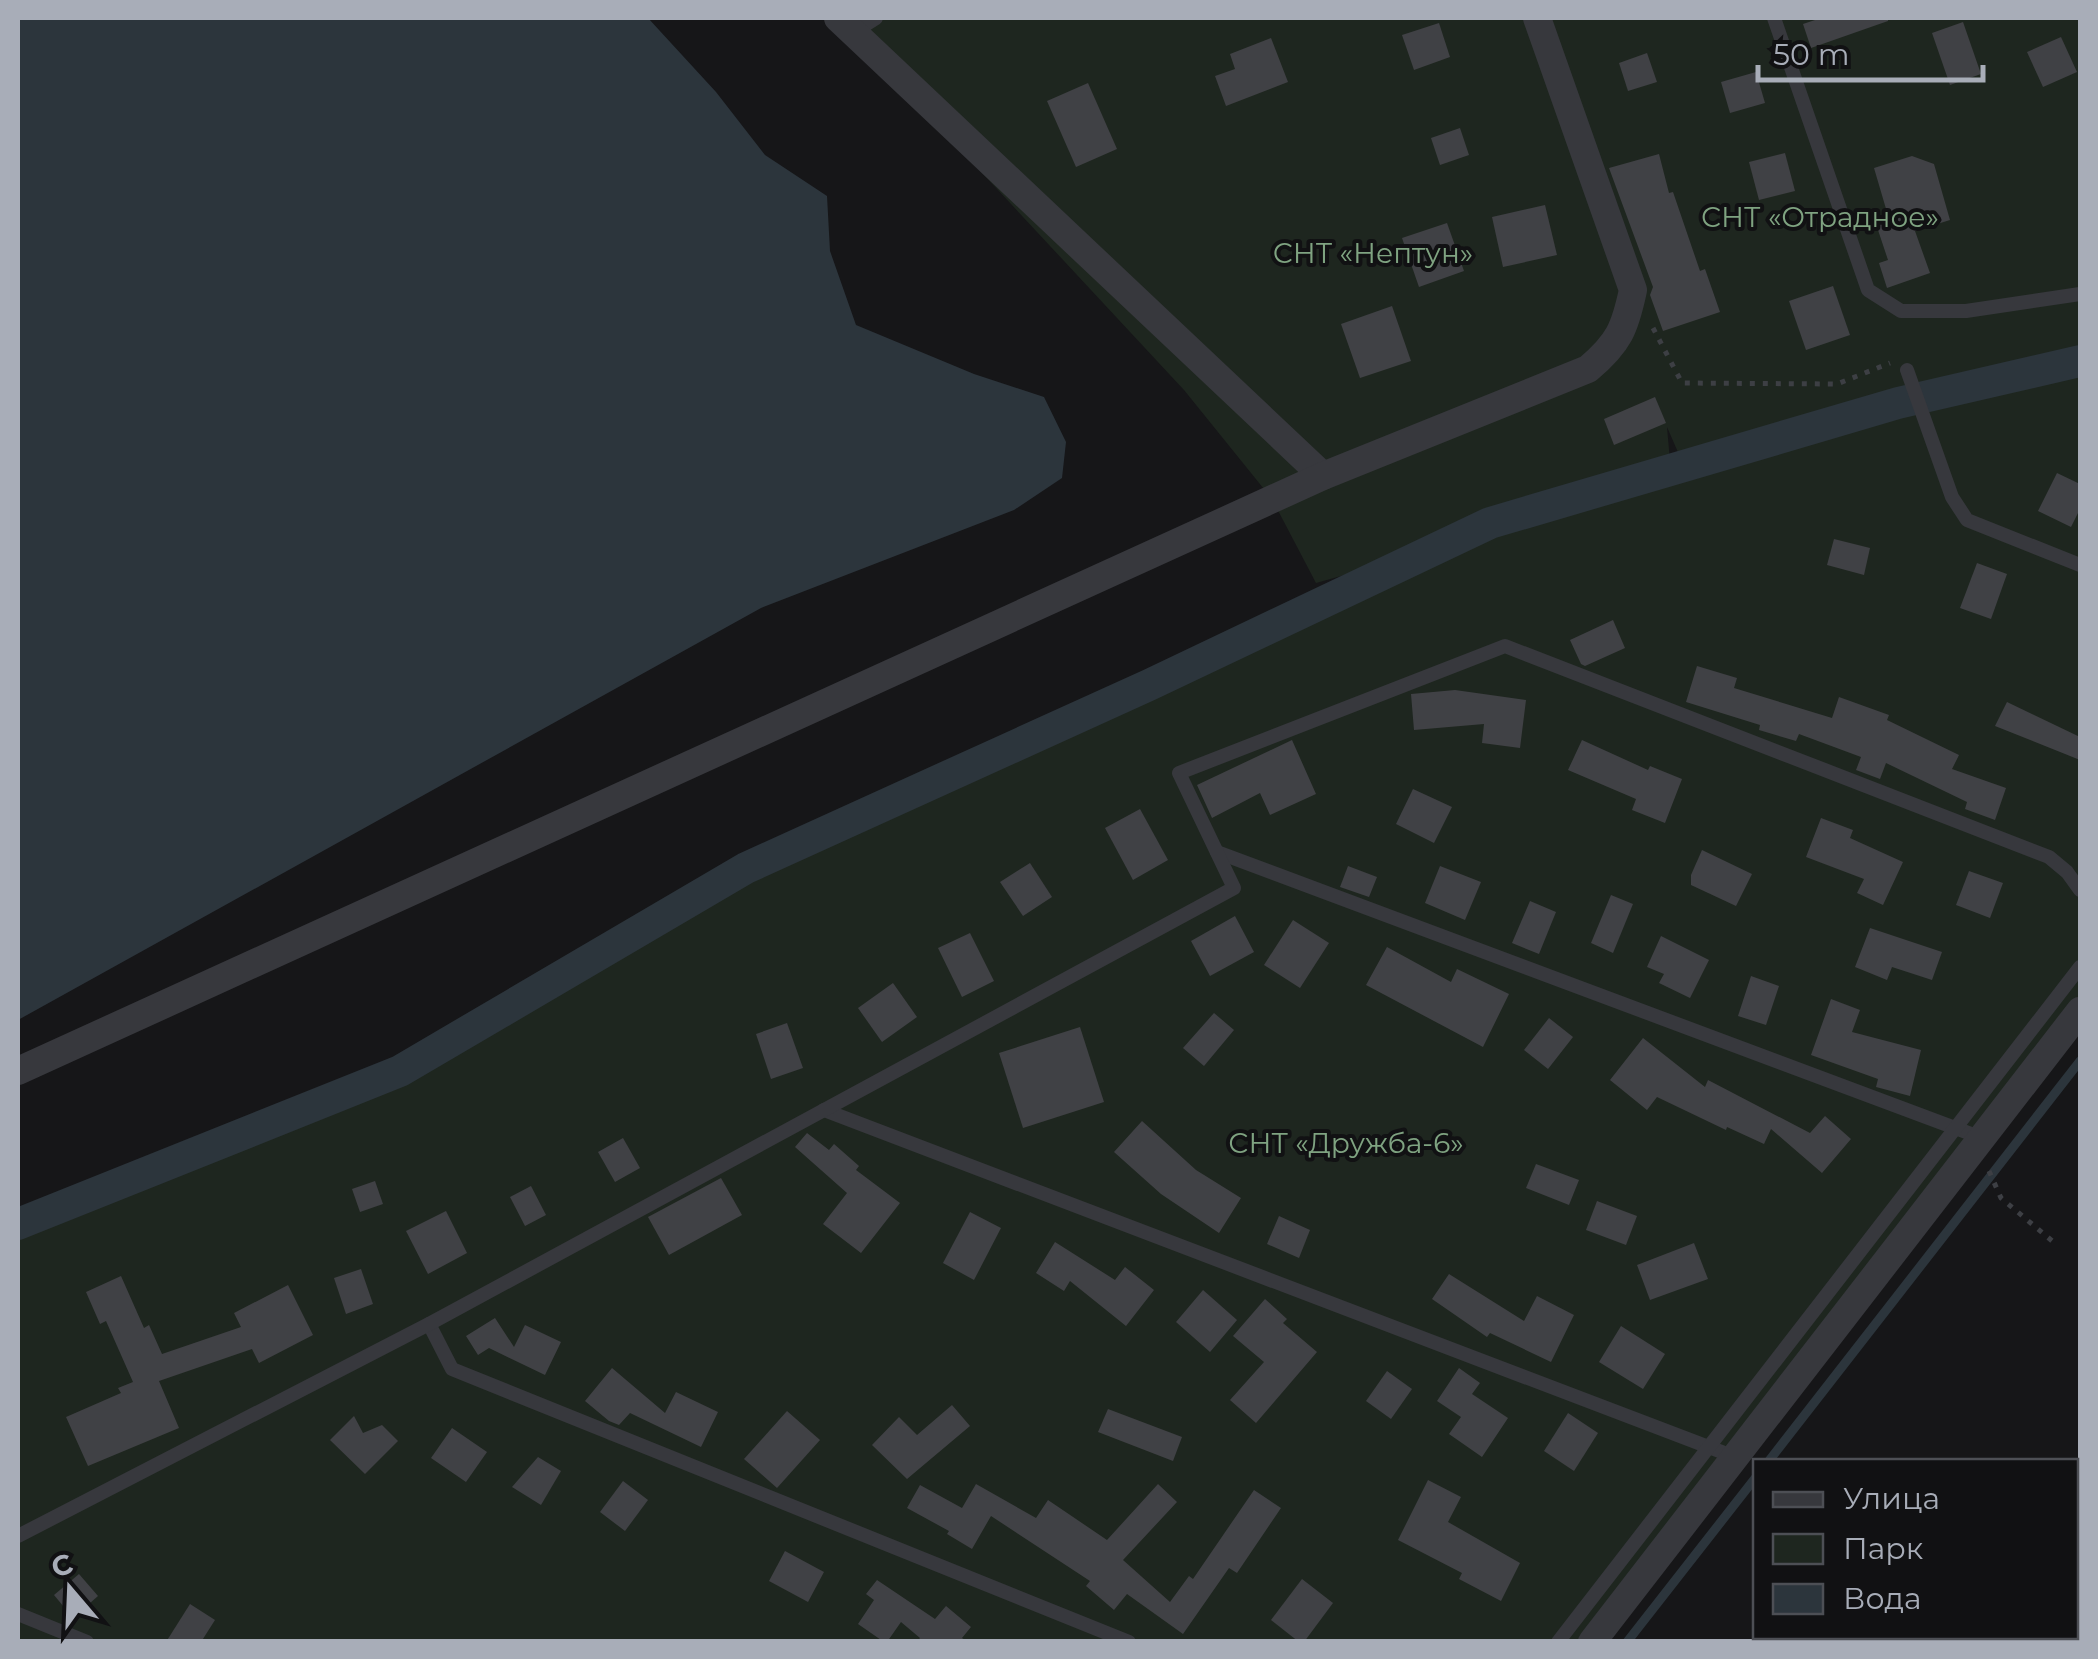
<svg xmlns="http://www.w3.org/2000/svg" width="2098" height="1659" font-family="Montserrat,sans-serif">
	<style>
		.green { fill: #1e261f }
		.water { fill: #2c353c }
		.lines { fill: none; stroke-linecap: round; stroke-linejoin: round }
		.stream { stroke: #2c353c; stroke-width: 9 }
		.canal { stroke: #2c353c; stroke-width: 32 }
		.building { fill: #404145 }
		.path { stroke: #3d3f44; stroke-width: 5; stroke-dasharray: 5 8; stroke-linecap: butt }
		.lane { stroke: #37383d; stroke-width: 14 }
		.street { stroke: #37383d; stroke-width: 28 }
		.labels { text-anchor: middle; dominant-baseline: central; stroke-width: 8; stroke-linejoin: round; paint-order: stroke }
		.park-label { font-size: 28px; fill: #7fa381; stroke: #111113 }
	</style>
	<rect width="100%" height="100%" fill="#161618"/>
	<polygon class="green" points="838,18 2080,18 2080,1011 1592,1641 18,1642 18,1224 400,1071 746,868 1149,685 1490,523 1684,466 1667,427 1670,461 1481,519 1373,567 1316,583 1272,499 1184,390"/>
	<polygon class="water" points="18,18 648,18 716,92 765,155 827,196 830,251 856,325 974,374 1044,397 1066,442 1062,478 1014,510 761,608 18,1020"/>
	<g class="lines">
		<g class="stream">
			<polyline points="1768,1462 2080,1061"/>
			<polyline points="1627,1642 1756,1477"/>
		</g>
		<polyline class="canal" points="18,1224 400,1071 746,868 1149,685 1490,523 1898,403 2080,361"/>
	</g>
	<g class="building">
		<polygon points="1821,18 1888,18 1888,21 1811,48 1803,24"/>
		<polygon points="1963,22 1981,74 1950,85 1932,33"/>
		<polygon points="1439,23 1450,57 1414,70 1402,35"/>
		<polygon points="2061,37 2077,72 2043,87 2027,52"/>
		<polygon points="1271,38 1288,82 1226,106 1215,76 1235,69 1230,54"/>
		<polygon points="1647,53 1657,82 1628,91 1619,63"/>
		<polygon points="1756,72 1765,103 1730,113 1721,82"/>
		<polygon points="1088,83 1117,149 1076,167 1047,101"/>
		<polygon points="1460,128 1469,155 1440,165 1431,138"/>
		<polygon points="1785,153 1795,191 1759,200 1749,162"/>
		<polygon points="1659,154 1669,193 1673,192 1700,271 1705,269 1720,312 1663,331 1650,295 1653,287 1609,168"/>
		<polygon points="1912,156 1934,164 1950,220 1915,231 1930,273 1887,288 1879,263 1888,260 1876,224 1889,219 1874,168"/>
		<polygon points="1545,205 1557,255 1503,267 1492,217"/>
		<polygon points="1447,223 1464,271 1419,287 1402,238"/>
		<polygon points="1833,286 1850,335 1806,350 1789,301"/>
		<polygon points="1392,306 1411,361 1360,378 1341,324"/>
		<polygon points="1655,397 1666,423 1614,445 1604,419"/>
		<polygon points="2057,473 2080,484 2080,509 2071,527 2038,511"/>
		<polygon points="1834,539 1870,548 1864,575 1827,565"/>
		<polygon points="1977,563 2007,574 1991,619 1960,608"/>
		<polygon points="1613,620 1625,648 1585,666 1581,664 1570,640"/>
		<polygon points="1697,666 1737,678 1734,688 1832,718 1839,697 1889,715 1887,720 1959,755 1952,769 2006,788 1995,820 1965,809 1967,802 1886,763 1880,779 1856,770 1861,757 1799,734 1796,741 1759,730 1760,725 1686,702"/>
		<polygon points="1455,690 1526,700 1520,748 1482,743 1484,724 1414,730 1411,694"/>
		<polygon points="2007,702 2080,737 2080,760 1995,726"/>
		<polygon points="1292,740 1316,794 1270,815 1260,793 1212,818 1197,785"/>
		<polygon points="1582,740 1648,770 1650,766 1682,779 1665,823 1632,810 1636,799 1568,770"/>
		<polygon points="1413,789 1452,807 1434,843 1396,824"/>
		<polygon points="1140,809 1168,860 1133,880 1105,828"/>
		<polygon points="1821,818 1853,830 1850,838 1903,862 1883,905 1857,893 1864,879 1806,857"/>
		<polygon points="1702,850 1752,874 1736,906 1691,885 1691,875"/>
		<polygon points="1030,863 1052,897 1023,916 1000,882"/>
		<polygon points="1348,866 1377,877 1369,897 1340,887"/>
		<polygon points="1440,866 1481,882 1465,920 1425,903"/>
		<polygon points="1969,871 2003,883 1990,918 1956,905"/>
		<polygon points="1611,895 1633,904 1613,953 1591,943"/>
		<polygon points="1530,901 1556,912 1539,954 1512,943"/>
		<polygon points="1235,916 1254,952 1210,976 1191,941"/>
		<polygon points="1293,920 1329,943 1300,988 1264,965"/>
		<polygon points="1870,928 1942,952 1932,980 1892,967 1887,980 1855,967"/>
		<polygon points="970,933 994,981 962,997 938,948"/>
		<polygon points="1661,936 1709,960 1690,998 1659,983 1664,974 1647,967"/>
		<polygon points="1387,947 1451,982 1457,969 1509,994 1483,1047 1366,985"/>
		<polygon points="1751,976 1779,986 1766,1025 1738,1016"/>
		<polygon points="893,983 917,1017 882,1042 858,1008"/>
		<polygon points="1831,999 1860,1010 1852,1032 1921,1050 1910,1096 1876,1087 1878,1079 1811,1055"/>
		<polygon points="1214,1013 1234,1030 1204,1066 1183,1048"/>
		<polygon points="1549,1018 1573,1037 1548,1069 1524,1050"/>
		<polygon points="787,1023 803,1068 771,1079 756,1034"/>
		<polygon points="1080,1027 1104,1102 1023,1128 999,1053"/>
		<polygon points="1643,1038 1705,1087 1708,1080 1810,1133 1825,1116 1851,1139 1822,1173 1771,1129 1764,1144 1727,1127 1726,1130 1657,1097 1647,1110 1610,1080"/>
		<polygon points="1142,1121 1196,1170 1241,1198 1219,1233 1161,1194 1114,1152"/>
		<polygon points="807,1133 829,1150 834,1144 859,1166 856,1170 900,1203 861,1253 823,1224 847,1193 795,1147"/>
		<polygon points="623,1138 640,1168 615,1182 598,1152"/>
		<polygon points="1536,1164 1579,1180 1569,1205 1526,1188"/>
		<polygon points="721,1178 742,1215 669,1255 648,1217"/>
		<polygon points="375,1181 383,1204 360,1212 352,1189"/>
		<polygon points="531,1186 546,1215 525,1226 510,1197"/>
		<polygon points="1597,1201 1637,1216 1626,1245 1586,1230"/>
		<polygon points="446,1211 467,1253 428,1274 406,1231"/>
		<polygon points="970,1212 1001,1228 974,1280 943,1263"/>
		<polygon points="1279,1216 1310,1230 1299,1258 1267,1244"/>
		<polygon points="1055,1242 1115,1280 1125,1267 1154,1290 1126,1326 1070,1281 1064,1291 1036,1273"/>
		<polygon points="1694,1243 1708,1279 1650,1300 1637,1265"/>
		<polygon points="361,1269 373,1304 346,1314 334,1278"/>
		<polygon points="1449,1274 1524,1321 1537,1296 1574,1315 1551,1362 1490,1333 1487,1337 1432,1299"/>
		<polygon points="121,1276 144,1328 149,1325 162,1354 241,1327 234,1313 288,1285 313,1335 259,1363 252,1349 159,1381 179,1428 88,1466 66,1417 121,1393 118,1388 133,1382 106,1321 100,1324 86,1292"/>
		<polygon points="1203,1290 1237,1320 1210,1352 1176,1322"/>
		<polygon points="1265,1299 1287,1319 1283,1323 1317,1352 1256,1423 1230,1400 1264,1362 1233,1336"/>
		<polygon points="495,1318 514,1347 525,1325 561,1342 545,1375 489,1348 478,1355 466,1336"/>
		<polygon points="1621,1326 1665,1354 1643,1389 1599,1362"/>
		<polygon points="612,1368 665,1413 676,1392 718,1412 701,1447 630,1413 619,1425 609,1421 585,1401"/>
		<polygon points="1459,1368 1480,1383 1472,1394 1508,1418 1482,1457 1449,1434 1461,1417 1437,1401"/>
		<polygon points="1387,1371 1412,1389 1391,1419 1366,1401"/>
		<polygon points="952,1405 970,1426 907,1479 872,1445 899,1417 917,1435"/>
		<polygon points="1108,1409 1182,1437 1173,1461 1098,1432"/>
		<polygon points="787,1411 820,1440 777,1488 744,1459"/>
		<polygon points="1568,1413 1598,1433 1574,1471 1544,1451"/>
		<polygon points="354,1416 363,1433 382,1425 398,1441 365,1474 330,1440"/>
		<polygon points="452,1428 487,1452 466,1482 431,1458"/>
		<polygon points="538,1457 561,1471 541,1505 512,1487"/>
		<polygon points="1428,1480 1461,1497 1448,1522 1520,1563 1501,1601 1459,1579 1462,1573 1398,1540"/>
		<polygon points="623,1481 648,1500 625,1531 600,1512"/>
		<polygon points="976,1484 1036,1518 1048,1500 1107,1540 1158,1484 1177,1502 1123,1560 1170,1602 1189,1576 1193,1579 1254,1490 1281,1508 1237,1573 1229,1568 1183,1634 1127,1594 1114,1610 1086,1586 1090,1581 991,1516 972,1549 947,1534 949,1531 907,1508 920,1485 962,1508"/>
		<polygon points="785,1551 824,1572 808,1602 769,1581"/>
		<polygon points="79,1574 98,1596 73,1618 54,1595"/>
		<polygon points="1302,1579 1333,1603 1304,1642 1299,1642 1271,1620"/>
		<polygon points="877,1580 935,1619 946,1606 971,1627 962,1638 968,1642 917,1642 920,1638 901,1622 887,1642 884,1642 858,1624 874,1600 866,1594"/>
		<polygon points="190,1604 215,1620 201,1642 166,1642"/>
	</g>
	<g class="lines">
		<g class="path">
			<polyline points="1653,328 1682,383 1837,384 1890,363"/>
			<polyline points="1989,1171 2001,1198 2057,1245"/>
		</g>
		<g class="lane">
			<polyline points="1774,18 1868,290 1901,311 1966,311 2080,294"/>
			<polyline points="854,32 876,18"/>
			<polyline points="1907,370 1952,497 1967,520 2080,565"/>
			<polyline points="1217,852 1982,1138"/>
			<polyline points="824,1110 1735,1457"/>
			<polyline points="429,1324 452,1369 1129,1642"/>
			<polyline points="18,1536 429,1324 1234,888 1179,773 1505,646 2049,857 2067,872 2080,890"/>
			<polyline points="18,1614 87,1642"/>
			<polyline points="1558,1642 2080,967"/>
		</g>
		<g class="street">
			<polyline points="838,18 1323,476"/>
			<path d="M18 1071 1323 476 1588 369C1619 343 1625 328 1633 290L1537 18"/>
			<polyline points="1592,1642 2080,1011"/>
		</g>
	</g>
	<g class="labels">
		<g class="park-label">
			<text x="1820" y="217">СНТ «Отрадное»</text>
			<text x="1373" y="253">СНТ «Нептун»</text>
			<text x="1346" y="1143">СНТ «Дружба-6»</text>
		</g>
	</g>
	<rect width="2098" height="1659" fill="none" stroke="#a8adb8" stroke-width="40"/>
	<rect x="1753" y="1459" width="325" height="180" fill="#111113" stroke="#4d4f55" stroke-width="2.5"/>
	<rect x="1773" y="1492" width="50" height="15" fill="#37383d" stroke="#4d4f55" stroke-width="2.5"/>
	<text x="1843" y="1509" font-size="30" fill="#a8adb8">Улица</text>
	<rect x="1773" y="1534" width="50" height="30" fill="#1e261f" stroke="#4d4f55" stroke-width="2.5"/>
	<text x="1843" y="1559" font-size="30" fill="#a8adb8">Парк</text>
	<rect x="1773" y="1584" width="50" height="30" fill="#2c353c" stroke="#4d4f55" stroke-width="2.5"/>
	<text x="1843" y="1609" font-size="30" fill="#a8adb8">Вода</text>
	<g transform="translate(70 1589) rotate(341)" stroke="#111113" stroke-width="8" paint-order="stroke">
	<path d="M0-8L18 38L0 25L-18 38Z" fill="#a8adb8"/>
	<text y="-15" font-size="28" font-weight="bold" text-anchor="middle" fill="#a8adb8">С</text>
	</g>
	<path d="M1758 65v15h225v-15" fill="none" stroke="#a8adb8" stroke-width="5"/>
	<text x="1773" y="65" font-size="30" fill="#a8adb8" stroke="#111113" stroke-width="8" paint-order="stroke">50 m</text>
</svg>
